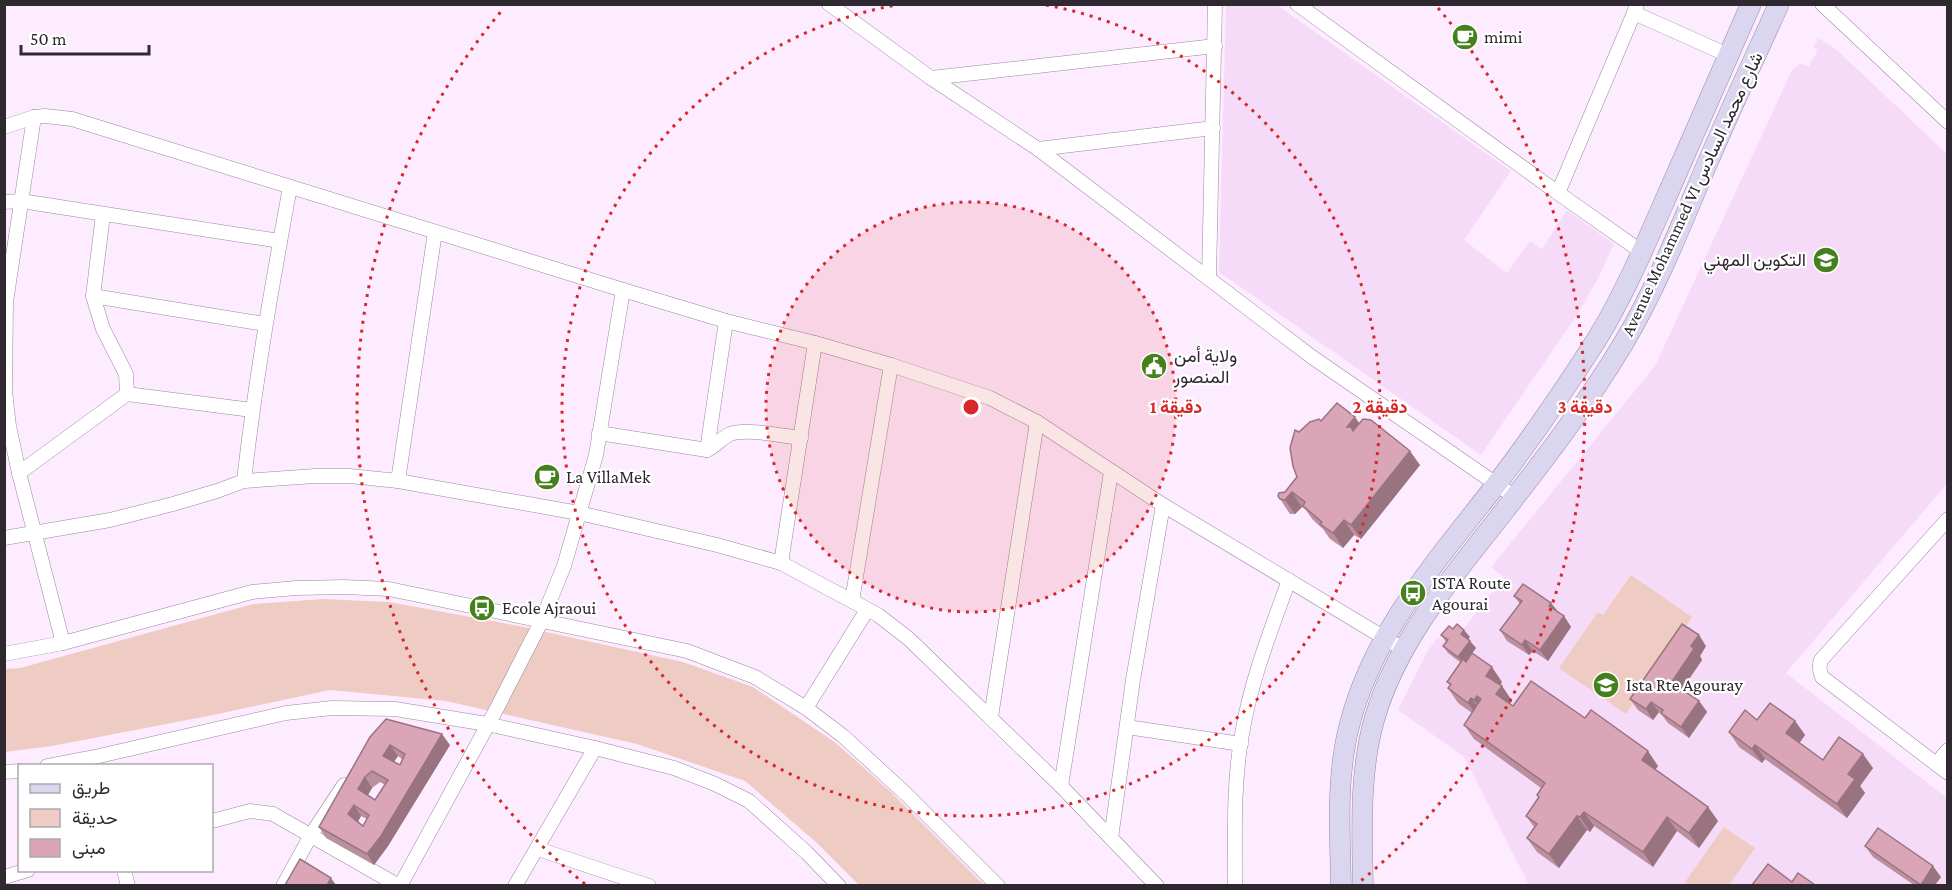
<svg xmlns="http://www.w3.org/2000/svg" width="1952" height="890" font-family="'Crimson Pro',Vazirmatn,serif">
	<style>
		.built { fill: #f6dbf8 }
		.green { fill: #eeccc4 }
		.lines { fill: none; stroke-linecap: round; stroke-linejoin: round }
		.street-casing { stroke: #9a879c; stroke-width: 15 }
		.secondary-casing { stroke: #9a879c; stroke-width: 21 }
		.street { stroke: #fff; stroke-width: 14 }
		.secondary { stroke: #dad6f0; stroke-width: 20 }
		.wall { fill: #bb8f9d; fill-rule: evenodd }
		.shaded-wall { fill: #997480 }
		.building { fill: #daa6b7; stroke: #997480; stroke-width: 1.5; fill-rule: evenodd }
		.ring { fill: none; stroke: #d62828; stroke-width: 3; stroke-dasharray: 3 6 }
		.labels { text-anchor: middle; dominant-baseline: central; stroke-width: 4.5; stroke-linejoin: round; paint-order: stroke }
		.poi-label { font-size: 18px; fill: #2f2830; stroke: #fff; text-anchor: start }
		.street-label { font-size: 18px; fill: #2f2830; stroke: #fff }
		.centre { fill: #d62828; stroke: #fff; stroke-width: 3 }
		.ring-label { font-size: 18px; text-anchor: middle; font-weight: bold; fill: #d62828; stroke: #fff; stroke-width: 4.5; stroke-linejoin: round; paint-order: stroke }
	</style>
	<rect width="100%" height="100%" fill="#fdecff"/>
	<g class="built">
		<polygon points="1226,5 1277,5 1511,171 1464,240 1507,273 1530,241 1542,249 1567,210 1614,244 1598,278 1579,312 1481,455 1219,272"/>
		<polygon points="1818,38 1837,50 1947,154 1947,484 1786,673 1947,798 1947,885 1529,885 1464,757 1398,710 1427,652 1438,637 1447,642 1458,636 1504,577 1491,567 1655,366 1792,70 1800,64 1809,66 1818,50 1813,47"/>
	</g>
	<g class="green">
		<polygon points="1631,575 1692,617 1626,714 1559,668 1598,612 1603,615"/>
		<polygon points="323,599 389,602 519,626 683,662 753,687 836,743 891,792 984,885 859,885 817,843 745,781 637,744 446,701 330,690 208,716 52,746 5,752 4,669 20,668 253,604"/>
		<polygon points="1724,827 1755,848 1729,885 1690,885 1685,882"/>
	</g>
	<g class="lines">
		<defs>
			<g id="street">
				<polyline points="829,4 931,78 1038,149 1312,357 1515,497"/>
				<polyline points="1297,4 1558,193 1642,252"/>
				<polyline points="1822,4 1948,122"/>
				<polyline points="1634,13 1728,55"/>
				<polyline points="931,78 1215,46"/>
				<polyline points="34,117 6,302 5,391 9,426 19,473 63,643"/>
				<polyline points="4,127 34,117 45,116 72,119 623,290 726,321 815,343 891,365 990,398 1037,422 1163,505 1403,649"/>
				<polyline points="1038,149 1213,128"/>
				<polyline points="1558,193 1634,13 1637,4"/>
				<polyline points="4,202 21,201 280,241"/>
				<polyline points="103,215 93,296 103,329 126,374 127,394"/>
				<polyline points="1209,277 1215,4"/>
				<polyline points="93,296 265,324"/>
				<path d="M599 433 707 450C716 446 721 438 730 434 747 428 782 436 801 438"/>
				<polyline points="707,450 726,321"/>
				<polyline points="19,473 127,394 252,410"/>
				<path d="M244 481C255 382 272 285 290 187"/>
				<polyline points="398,481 435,232"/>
				<path d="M1948 519 1821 660C1819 666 1819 670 1822 677L1948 773"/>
				<polyline points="4,538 110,520 173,504 217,491 244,481 315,476 350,476 398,481 579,513 717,545 781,563 878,615 909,639 1061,786 1157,886"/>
				<polyline points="781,563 815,343"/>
				<polyline points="852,601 891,365"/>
				<polyline points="4,654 63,643 252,592 296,588 344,587 389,589 687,651 755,677 806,708 843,736 906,794 998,886"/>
				<polyline points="806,708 867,610"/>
				<polyline points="991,717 1037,422"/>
				<polyline points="1127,727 1241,744"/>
				<polyline points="1936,764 1948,750"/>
				<polyline points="47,766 99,756 286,713 332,708 395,709 487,724 595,748 674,768 715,784 749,801 807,853 839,886"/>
				<polyline points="4,772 20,771"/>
				<polyline points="1061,786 1111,472"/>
				<polyline points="212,821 250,811 273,814 399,886"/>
				<polyline points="1111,838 1133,680 1163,505"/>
				<polyline points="538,849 649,886"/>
				<polyline points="124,870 128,886"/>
				<polyline points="4,877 28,870"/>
				<polyline points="283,886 311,835 344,785"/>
				<polyline points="400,886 497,708 542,620 564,566 596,455 623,290"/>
				<polyline points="515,886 595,748"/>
				<path d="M1235 886C1235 835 1233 784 1242 734 1251 680 1271 630 1289 580"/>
			</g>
			<g id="secondary">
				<path d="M1341 886C1340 833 1336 778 1349 727 1372 633 1437 561 1495 486 1531 439 1565 389 1597 339 1625 293 1647 241 1669 191 1696 129 1723 67 1751 4"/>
				<path d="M1363 886C1362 830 1359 771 1375 717 1398 639 1452 578 1501 515 1544 460 1587 404 1623 344 1657 287 1681 225 1707 164 1730 110 1755 57 1779 4"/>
			</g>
		</defs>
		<use href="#street" class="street-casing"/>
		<use href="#secondary" class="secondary-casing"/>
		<use href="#street" class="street"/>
		<use href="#secondary" class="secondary"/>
	</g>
	<g class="wall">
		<polygon points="1321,421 1359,423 1420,465 1361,539 1354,535 1343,548 1330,539 1323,529 1313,520 1305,509 1302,507 1295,514 1290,514 1278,496 1285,492 1297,477"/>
		<polygon points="1514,596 1551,603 1558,612 1564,616 1571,627 1548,661 1533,651 1529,655 1507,641 1500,630 1520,604"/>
		<polygon points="1453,629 1470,637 1468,639 1476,648 1466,661 1502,682 1500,685 1502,686 1512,701 1510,704 1513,706 1585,718 1658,766 1655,770 1708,807 1718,821 1699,848 1677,831 1653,867 1594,826 1590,832 1587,830 1559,868 1537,852 1527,838 1534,827 1526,816 1539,797 1537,795 1541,788 1474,739 1464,725 1472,713 1458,703 1448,688 1450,685 1447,682 1461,663 1448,653 1443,646 1446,642 1441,635"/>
		<polygon points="1706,646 1700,656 1702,660 1682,689 1699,701 1707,712 1689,738 1668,723 1662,715 1659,712 1653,720 1638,710 1630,699"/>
		<polygon points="1757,720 1795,721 1805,735 1799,743 1823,760 1873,768 1860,786 1865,793 1847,818 1765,759 1762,763 1739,747 1729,732"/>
		<path d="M370 737 450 745 388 846 374 865 326 838 319 827ZM398 756 402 759 400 765 394 762ZM380 782 385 785 375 800 368 795 372 788ZM361 816 367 819 363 826 358 821Z"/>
		<polygon points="1865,846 1941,877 1935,885 1914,885 1873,857"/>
	</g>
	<g class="shaded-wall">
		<polygon points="1355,417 1365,431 1363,445 1347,427"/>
		<polygon points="1410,451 1420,465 1361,539 1351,525"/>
		<polygon points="1292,492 1302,507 1295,514 1285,500"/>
		<polygon points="1344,520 1354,535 1343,548 1333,533"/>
		<polygon points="1551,603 1559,613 1549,606"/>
		<polygon points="1564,616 1571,627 1548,661 1540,650"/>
		<polygon points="1464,630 1470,637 1466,641 1461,634"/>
		<polygon points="1699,635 1706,646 1700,656 1702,660 1677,697 1669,686 1691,646"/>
		<polygon points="1525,640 1533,651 1529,655 1522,645"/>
		<polygon points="1470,641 1476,648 1464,664 1458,657"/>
		<polygon points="1492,667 1502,682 1496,690 1486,676"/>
		<polygon points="1502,686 1512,701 1506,708 1496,694"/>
		<polygon points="1477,696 1487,710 1484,714 1474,700"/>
		<polygon points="1471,698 1481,712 1478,717 1468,703"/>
		<polygon points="1699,701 1707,712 1689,738 1681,727"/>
		<polygon points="1651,702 1659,712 1653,720 1646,709"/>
		<polygon points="1795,721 1805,735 1796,748 1786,733"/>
		<polygon points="442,734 450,745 388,846 374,865 367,854"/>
		<polygon points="390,745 398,756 390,767 383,756"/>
		<polygon points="1755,745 1765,759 1762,763 1752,749"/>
		<polygon points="1648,751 1658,766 1652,774 1642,760"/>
		<polygon points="1863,754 1873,768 1860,786 1865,793 1847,818 1837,804 1848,774"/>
		<polygon points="365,777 372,788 365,800 358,789"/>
		<polygon points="354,805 361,816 356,825 348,814"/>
		<polygon points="1708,807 1718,821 1699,848 1689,833"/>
		<polygon points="1584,812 1594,826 1590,832 1580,817"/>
		<polygon points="1577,816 1587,830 1559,868 1549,854"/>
		<polygon points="1667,817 1677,831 1653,867 1643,852"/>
		<polygon points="1933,866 1941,877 1935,885 1921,885"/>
		<polygon points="331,878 336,885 327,885"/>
	</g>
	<g class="building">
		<polygon points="1337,403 1355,417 1347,427 1351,427 1353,431 1363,419 1371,420 1410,451 1351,525 1344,520 1333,533 1320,524 1322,522 1303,506 1305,502 1292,492 1285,500 1280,499 1278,496 1279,493 1285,492 1297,477 1293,466 1290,448 1295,430 1299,432 1310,422 1319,419 1321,421"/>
		<polygon points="1523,584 1551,603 1549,606 1564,616 1540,650 1525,640 1522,645 1500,630 1522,601 1514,596"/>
		<polygon points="1457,624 1464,630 1461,634 1470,641 1458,657 1443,646 1448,640 1441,635 1449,626 1453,629"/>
		<polygon points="1682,624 1699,635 1691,646 1694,649 1669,686 1676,690 1678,687 1699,701 1681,727 1661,713 1663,710 1651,702 1646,709 1630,699"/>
		<polygon points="1472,653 1492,667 1486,676 1502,686 1496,694 1513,706 1531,681 1585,718 1591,710 1648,751 1642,760 1708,807 1689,833 1667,817 1643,852 1584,812 1580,817 1577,816 1549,854 1527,838 1537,824 1526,816 1539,797 1537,795 1545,783 1464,725 1481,699 1477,696 1474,700 1471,698 1468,703 1448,688 1451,684 1447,682 1463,659 1466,662"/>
		<polygon points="1770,703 1795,721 1786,733 1823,760 1839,737 1863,754 1848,774 1855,779 1837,804 1755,745 1752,749 1729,732 1745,710 1757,720"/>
		<path d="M386 719 442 734 381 836 367 854 319 827 370 737ZM390 745 405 754 400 765 383 756ZM372 771 388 780 375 800 358 789 365 777ZM354 805 369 815 363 826 348 814Z"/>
		<polygon points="1878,828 1933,866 1921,885 1865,846"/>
		<polygon points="300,859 331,878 327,885 285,885"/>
		<polygon points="1768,864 1792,882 1798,873 1815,885 1752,885"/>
	</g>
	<circle cx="971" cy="407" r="205" fill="#d62828" fill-opacity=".12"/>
	<g class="ring">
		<circle cx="971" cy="407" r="205"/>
		<path d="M1046 5A409 409 0 1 1 896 5"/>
		<path d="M585 884A614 614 0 0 1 504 8M1438 8A614 614 0 0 1 1357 884"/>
	</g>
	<defs>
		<symbol id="cafe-disc" viewBox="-11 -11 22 22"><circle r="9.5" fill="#44801c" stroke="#fff"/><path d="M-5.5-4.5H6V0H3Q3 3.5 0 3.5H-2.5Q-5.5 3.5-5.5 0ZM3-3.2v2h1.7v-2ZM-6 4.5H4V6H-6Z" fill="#fff"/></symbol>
		<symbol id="school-disc" viewBox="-11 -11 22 22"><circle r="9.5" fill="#44801c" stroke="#fff"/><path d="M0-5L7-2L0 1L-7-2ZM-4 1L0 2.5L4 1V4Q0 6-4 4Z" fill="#fff"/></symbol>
		<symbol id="civic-disc" viewBox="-11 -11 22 22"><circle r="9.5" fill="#44801c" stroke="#fff"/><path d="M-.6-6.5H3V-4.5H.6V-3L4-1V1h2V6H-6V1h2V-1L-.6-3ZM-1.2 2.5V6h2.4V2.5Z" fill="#fff"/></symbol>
		<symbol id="bus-disc" viewBox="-11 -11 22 22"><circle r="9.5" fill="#44801c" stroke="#fff"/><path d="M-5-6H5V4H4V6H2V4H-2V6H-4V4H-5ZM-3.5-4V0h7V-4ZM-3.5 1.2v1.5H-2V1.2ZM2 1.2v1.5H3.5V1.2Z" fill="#fff"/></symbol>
		<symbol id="university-disc" viewBox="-11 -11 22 22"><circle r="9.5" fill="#44801c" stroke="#fff"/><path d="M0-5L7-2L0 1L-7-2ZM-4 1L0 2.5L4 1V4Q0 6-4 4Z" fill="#fff"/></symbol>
	</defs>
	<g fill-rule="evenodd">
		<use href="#cafe-disc" x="1450" y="22" width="30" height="30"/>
		<use href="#school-disc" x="1811" y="245" width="30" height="30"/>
		<use href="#civic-disc" x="1139" y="351" width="30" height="30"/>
		<use href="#cafe-disc" x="532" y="462" width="30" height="30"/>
		<use href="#bus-disc" x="1398" y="578" width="30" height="30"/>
		<use href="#bus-disc" x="467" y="593" width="30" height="30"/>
		<use href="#university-disc" x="1591" y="670" width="30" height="30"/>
	</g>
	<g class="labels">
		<g class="poi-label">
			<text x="1484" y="37">mimi</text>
			<text x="1806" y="260" text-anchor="end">التكوين المهني</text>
			<text x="1174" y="356">ولاية أمن<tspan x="1174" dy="21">المنصور</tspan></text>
			<text x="566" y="477">La VillaMek</text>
			<text x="1432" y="583">ISTA Route<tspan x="1432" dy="21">Agourai</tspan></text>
			<text x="502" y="608">Ecole Ajraoui</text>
			<text x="1626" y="685">Ista Rte Agouray</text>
		</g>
		<g class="street-label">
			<text transform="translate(1692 194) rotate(-65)">Avenue Mohammed VI شارع محمد السادس</text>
		</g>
	</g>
	<circle cx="971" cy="407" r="9" class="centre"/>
	<g class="ring-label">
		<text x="1176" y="413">1 دقيقة</text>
		<text x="1380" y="413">2 دقيقة</text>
		<text x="1585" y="413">3 دقيقة</text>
	</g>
	<rect width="1952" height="890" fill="none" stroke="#2f2830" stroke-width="12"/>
	<rect x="18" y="764" width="195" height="108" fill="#ffffff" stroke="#aca9ac" stroke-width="1.5"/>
	<rect x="30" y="784" width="30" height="9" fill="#dad6f0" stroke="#aca9ac" stroke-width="1.5"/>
	<text x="72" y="794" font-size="18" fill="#2f2830">طريق</text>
	<rect x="30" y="809" width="30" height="18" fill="#eeccc4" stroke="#aca9ac" stroke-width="1.5"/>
	<text x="72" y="824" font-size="18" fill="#2f2830">حديقة</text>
	<rect x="30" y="839" width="30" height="18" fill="#daa6b7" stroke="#aca9ac" stroke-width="1.5"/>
	<text x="72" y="854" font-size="18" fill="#2f2830">مبنى</text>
	<path d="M21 45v9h128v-9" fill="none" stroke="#2f2830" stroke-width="3"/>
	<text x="30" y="45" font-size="18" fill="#2f2830" stroke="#ffffff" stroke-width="4.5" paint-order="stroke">50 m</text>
</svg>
